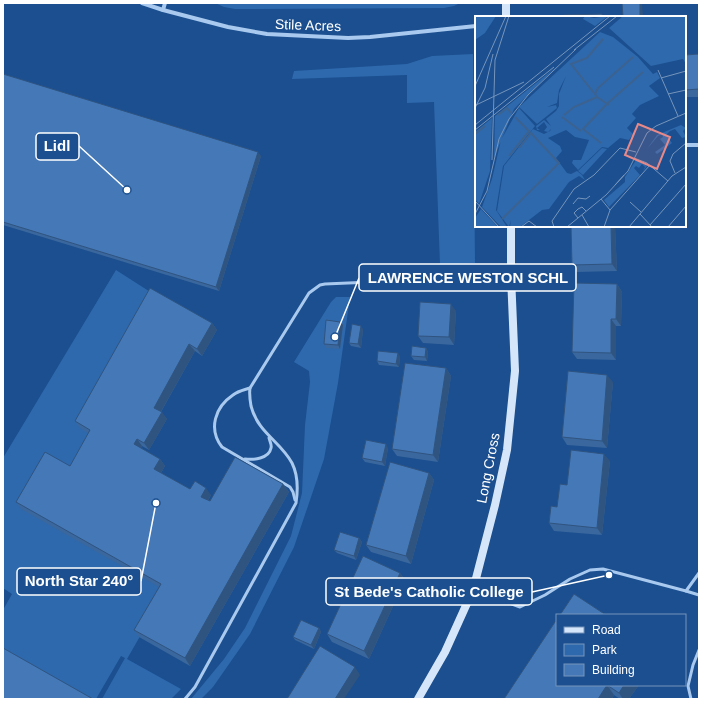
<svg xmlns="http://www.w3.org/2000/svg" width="702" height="702" font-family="Helvetica,sans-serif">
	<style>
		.green { fill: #2e69ad }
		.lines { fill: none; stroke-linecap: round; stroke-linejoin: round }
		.lane { stroke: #a9c9ee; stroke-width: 3 }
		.street { stroke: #a9c9ee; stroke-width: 4 }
		.secondary { stroke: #d6e6fa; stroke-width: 8 }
		.wall { fill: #3a679d }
		.shaded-wall { fill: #305480 }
		.building { fill: #4478b7; stroke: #305480 }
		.labels { text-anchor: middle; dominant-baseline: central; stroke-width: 3.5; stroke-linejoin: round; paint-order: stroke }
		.street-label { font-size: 14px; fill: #fff; stroke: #1b4f8f }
		.inset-river { fill: none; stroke: #3c6290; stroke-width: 2 }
		.inset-road { fill: none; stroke: #7695bc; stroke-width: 1 }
		.view { fill: #e88989; fill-opacity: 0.15; stroke: #e88989; stroke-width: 2 }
		.inset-edge { fill: none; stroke: #fff; stroke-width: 2 }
		.leader { fill: none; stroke: #fff; stroke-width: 1.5 }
		.callout-dot { fill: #fff; stroke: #1b4f8f; stroke-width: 1.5 }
		.callout { fill: #1b4f8f; stroke: #fff; stroke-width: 1.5 }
		.callout-label { font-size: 15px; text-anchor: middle; font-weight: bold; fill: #fff }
	</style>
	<rect width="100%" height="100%" fill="#1b4f8f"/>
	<g class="green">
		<polygon points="215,3 460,3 454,6 444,8 235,9 224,7"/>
		<polygon points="473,54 475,263 440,265 434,102 407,103 407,75 292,79 294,71 407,64 432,56"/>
		<polygon points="116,270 155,295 95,437 166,591 127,659 181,689 171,699 102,699 125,658 121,656 96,699 86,699 3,652 3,610 12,594 3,588 3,458"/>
		<polygon points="336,297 350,297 338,383 324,459 294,547 250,634 213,687 201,699 191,699 224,659 245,628 291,536 302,493 305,425 310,382 309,371 294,362 331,302"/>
	</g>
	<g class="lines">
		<g class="lane">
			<path d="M250 388C244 390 238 391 233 395 215 407 208 429 222 447L290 487 293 492 295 500"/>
			<path d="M245 459C253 460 269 459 271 448 272 445 270 442 269 438"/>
			<polyline points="473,590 520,607 545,595 570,579 590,570 603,569 686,591 699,595"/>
			<polyline points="686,591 699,573"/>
			<path d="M185 699 195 687 296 503C298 490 298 475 292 463 280 441 258 433 251 406 250 400 249 394 250 388L309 293 320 285 325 284 510 276"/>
			<polyline points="691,699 688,686 693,665 699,650"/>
		</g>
		<g class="street">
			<polyline points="142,3 163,10 228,27 267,34 348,38 370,37 476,26"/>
			<polyline points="163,10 165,3"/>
			<polyline points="685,145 699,145"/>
		</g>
		<g class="secondary">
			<polyline points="506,17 506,3"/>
			<polyline points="418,699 445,652 473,590 495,505 507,450 515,371 511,276 511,226"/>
		</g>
	</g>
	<g class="wall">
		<polygon points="699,54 699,97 685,97 685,55"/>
		<polygon points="3,74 261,156 219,291 3,225"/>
		<polygon points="571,226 615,226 617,271 577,272 572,265"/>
		<polygon points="617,284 622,292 621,326 616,326 616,360 577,359 572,352"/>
		<polygon points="456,311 454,345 423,343 418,336"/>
		<polygon points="340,322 343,325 340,349 326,348 324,344"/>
		<polygon points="212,323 217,330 202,356 195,351 161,412 167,419 149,450 142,446 141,448 160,459 165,466 161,473 190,489 211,495 208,501 210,501 283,484 289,492 190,666 139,637 134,630 159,587 21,509 16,502 70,466 88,433 80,428 75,421"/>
		<polygon points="363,329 361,348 351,346 349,343"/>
		<polygon points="426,348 428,352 427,361 414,360 411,356"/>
		<polygon points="400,356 399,367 379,365 377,361"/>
		<polygon points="446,368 451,376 438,462 397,456 392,449"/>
		<polygon points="613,382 607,448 567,445 562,437"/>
		<polygon points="388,448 385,466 365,462 362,458"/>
		<polygon points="610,461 602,535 554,531 549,523 557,507 567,485"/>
		<polygon points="429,473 434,480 411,564 371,552 366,545"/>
		<polygon points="359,538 362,542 356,560 337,553 334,550"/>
		<polygon points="400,573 405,580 369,659 332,642 327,634"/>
		<polygon points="557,619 639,685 629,699 620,699 614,695 612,699 504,699"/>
		<polygon points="319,628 321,632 314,649 295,640 293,637"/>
	</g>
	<g class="shaded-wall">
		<polygon points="640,3 642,3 643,17 640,17"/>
		<polygon points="258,152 261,156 219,291 216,287"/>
		<polygon points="611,226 615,226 617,271 612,264"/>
		<polygon points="617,284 622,292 621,326 616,319"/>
		<polygon points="451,304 456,311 454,345 449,337"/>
		<polygon points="611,319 616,326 616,360 611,353"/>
		<polygon points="340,322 343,325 340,349 338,345"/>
		<polygon points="212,323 217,330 202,356 197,349"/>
		<polygon points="361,326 363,329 361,348 358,344"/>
		<polygon points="189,344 195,351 159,415 154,408"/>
		<polygon points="426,348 428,352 427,361 425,357"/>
		<polygon points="398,353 400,356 399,367 396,364"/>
		<polygon points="446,368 451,376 438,462 433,455"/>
		<polygon points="607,375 613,382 607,448 602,441"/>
		<polygon points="162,412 167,419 149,450 144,443"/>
		<polygon points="137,439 142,446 139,451 134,444"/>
		<polygon points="386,444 388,448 385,466 382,462"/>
		<polygon points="604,454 610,461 602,535 597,528"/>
		<polygon points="160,459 165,466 159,476 154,469"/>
		<polygon points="429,473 434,480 411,564 406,556"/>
		<polygon points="283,484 289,492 190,666 185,658"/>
		<polygon points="206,488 211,495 206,504 201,497"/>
		<polygon points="359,538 362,542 356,560 354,556"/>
		<polygon points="400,573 405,580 369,659 364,651"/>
		<polygon points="319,628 321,632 314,649 311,645"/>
		<polygon points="355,667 360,675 344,699 335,699"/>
		<polygon points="607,685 614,695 612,699 598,699"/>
		<polygon points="624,685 639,685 629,699 623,699 619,693"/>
	</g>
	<g class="building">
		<polygon points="622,3 640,3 640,17 623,17"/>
		<polygon points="602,14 602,17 564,17 564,15"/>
		<polygon points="699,54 699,89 685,90 685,55"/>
		<polygon points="3,74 258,152 216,287 3,222"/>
		<polygon points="571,226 611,226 612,264 572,265"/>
		<polygon points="574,283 617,284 616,319 611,319 611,353 572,352"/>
		<polygon points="150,288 212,323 197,349 189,344 154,408 162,412 144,443 137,439 134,444 160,459 154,469 190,489 195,481 206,488 201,497 210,501 235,457 283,484 185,658 134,630 161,584 16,502 45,452 70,466 90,430 75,421"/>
		<polygon points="420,302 451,304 449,337 418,336"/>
		<polygon points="326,320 340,322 338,345 324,344"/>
		<polygon points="352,324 361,326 358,344 349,343"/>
		<polygon points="412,346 426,348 425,357 411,356"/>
		<polygon points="378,351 398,353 396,364 377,361"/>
		<polygon points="405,363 446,368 433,455 392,449"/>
		<polygon points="568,371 607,375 602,441 562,437"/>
		<polygon points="366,440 386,444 382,462 362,458"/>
		<polygon points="571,450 604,454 597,528 549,523 551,506 557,507 560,484 567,485"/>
		<polygon points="390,462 429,473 406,556 366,545"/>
		<polygon points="340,532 359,538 354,556 334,550"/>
		<polygon points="363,556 400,573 364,651 327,634"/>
		<polygon points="574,594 606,615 560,615"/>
		<polygon points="557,619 557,685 624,685 619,693 607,685 598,699 504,699"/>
		<polygon points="301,620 319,628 311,645 293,637"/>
		<polygon points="320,646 355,667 335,699 287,699"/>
		<polygon points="3,648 93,699 3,699"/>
	</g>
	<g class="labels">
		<g class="street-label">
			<text transform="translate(308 25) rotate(2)">Stile Acres</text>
			<text transform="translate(488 468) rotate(-79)">Long Cross</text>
		</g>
	</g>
	<g transform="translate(475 16)">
		<rect width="211" height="211" fill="#1b4f8f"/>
		<path d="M0 0H21L10 17 0 24ZM110 0 119 2 133 0 120 10 108 3ZM148 0H211V48L208 43 176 50 134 12ZM125 16 138 21 163 41 178 58 182 56 185 62 174 70 184 80 165 89 157 98 161 102 152 112 158 118 154 124 145 122 133 132 127 131 103 154 97 147 98 144H106L114 124 100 121 91 114 73 122 85 130 87 135 81 142 92 157 96 158 102 155 107 159 110 164 104 160 94 166 74 193 67 194 45 211H35L36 204 34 211 22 195 29 150 58 113 69 118 75 115 76 113 73 116 69 115 72 111 69 106 62 112 65 114H62L61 110 69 104 76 110 71 103 81 95 84 90V78L91 60 84 74 82 87 72 91 81 89 82 92 62 108 44 91ZM81 51 39 93 19 142 20 100ZM44 92 60 110 28 150 21 194 32 211H26L7 191 17 163 26 124ZM17 102 15 155 4 188 0 183V116ZM206 109 211 112 208 115 211 121 207 122 200 113 183 120 172 133 182 119ZM195 115 191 119 197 127 182 138 180 136 190 129 185 123 188 121 187 118ZM127 132 132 133 108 159 103 155ZM161 144 172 150 168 155 170 151 167 148 164 152 161 150 159 152 165 159 134 191 129 184 150 166V161ZM6 193 23 211H0V202Z" fill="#2e69ad"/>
		<path class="inset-river" d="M119 77 96 48 112 42 128 23M122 81 134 89M23 99 32 92 36 97M89 99 99 91 122 81 120 78 123 72 158 41M87 101 106 115M0 118 10 110M126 127 108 113 133 87 168 56M34 140 54 115 40 101M27 203 84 147 56 117 44 132"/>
		<path class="inset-road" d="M99 34 142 0M183 54 203 100M186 62 211 55M0 70 31 0M193 78 211 74M1 89 49 66M0 92 10 72 18 38M0 109 135 0M0 114 79 51M159 142 172 147 193 165M17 144 20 44 34 0M200 157 195 145 198 138 211 127M140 169 149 159M126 183 135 194M0 185 24 211M155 186 166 196M98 188 103 182 111 183 115 180M0 198 12 175 24 123 34 103 53 79 101 33M165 198 177 211M107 199 114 211M103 202 99 197 103 193 107 191 111 195M175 209 211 168M46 211 54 205 62 211M79 211 77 205 99 173 119 159 145 132 161 136M92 211 131 179 153 155 172 117 181 110 211 97M129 211 135 194 175 149M154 211 197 160 211 151M193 211 211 190"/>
		<path class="view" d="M163 108 195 121 182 153 150 139Z"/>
		<rect width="211" height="211" class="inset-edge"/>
	</g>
	<path class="leader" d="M127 190L79 146M335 337L359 278M156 503L141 581M609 575L532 592"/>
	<g class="callout-dot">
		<circle cx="127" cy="190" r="4"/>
		<circle cx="335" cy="337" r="4"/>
		<circle cx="156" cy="503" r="4"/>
		<circle cx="609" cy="575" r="4"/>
	</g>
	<g class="callout">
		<rect x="36" y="133" width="43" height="27" rx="4"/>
		<rect x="359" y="264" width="217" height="27" rx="4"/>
		<rect x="17" y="568" width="124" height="27" rx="4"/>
		<rect x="326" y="578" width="206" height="27" rx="4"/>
	</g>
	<g class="callout-label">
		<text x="57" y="151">Lidl</text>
		<text x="468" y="283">LAWRENCE WESTON SCHL</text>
		<text x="79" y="586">North Star 240°</text>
		<text x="429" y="597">St Bede's Catholic College</text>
	</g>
	<rect width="702" height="702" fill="none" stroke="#ffffff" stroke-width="8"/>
	<rect x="556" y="614" width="130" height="72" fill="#1b4f8f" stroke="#7695bc"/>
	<rect x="564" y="627" width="20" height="6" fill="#d6e6fa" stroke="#7695bc"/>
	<text x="592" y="634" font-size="12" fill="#ffffff">Road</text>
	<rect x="564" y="644" width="20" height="12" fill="#2e69ad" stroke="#7695bc"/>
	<text x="592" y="654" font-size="12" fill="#ffffff">Park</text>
	<rect x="564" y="664" width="20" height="12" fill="#4478b7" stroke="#7695bc"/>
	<text x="592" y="674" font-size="12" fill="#ffffff">Building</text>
</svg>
